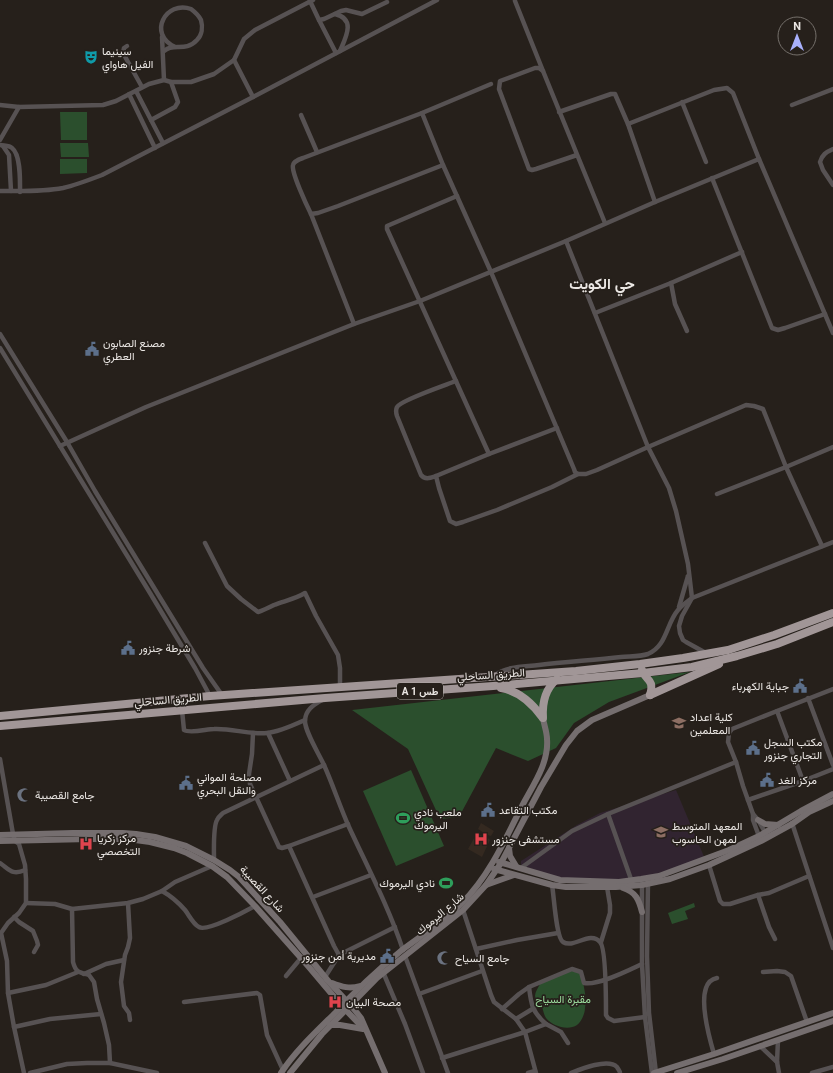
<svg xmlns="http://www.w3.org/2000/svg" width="833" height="1073" font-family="Roboto,Vazirmatn,sans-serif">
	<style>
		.built { fill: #342920 }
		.education { fill: #312430 }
		.green { fill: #2b4f2d }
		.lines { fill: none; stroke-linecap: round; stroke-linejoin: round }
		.street { stroke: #575253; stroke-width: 4.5 }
		.secondary { stroke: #756e6f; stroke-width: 6 }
		.highway { stroke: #a19697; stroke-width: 8 }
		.labels { text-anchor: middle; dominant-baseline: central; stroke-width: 3.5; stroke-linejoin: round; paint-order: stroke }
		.shield { fill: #26201b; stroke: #b0aba8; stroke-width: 1 }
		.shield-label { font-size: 10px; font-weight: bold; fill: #ebe7e4 }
		.poi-label { font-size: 11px; fill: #ebe7e4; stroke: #26201b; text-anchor: start }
		.street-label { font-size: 11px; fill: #ebe7e4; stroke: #26201b }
		.park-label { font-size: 11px; fill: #9bdc9d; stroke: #26201b }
		.district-label { font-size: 15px; font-weight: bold; fill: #ebe7e4; stroke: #26201b }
	</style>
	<rect width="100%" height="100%" fill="#26201b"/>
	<polygon class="built" points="481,823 494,831 491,836 488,835 487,837 490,840 482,857 468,849 477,833 482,836 484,833 478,829"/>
	<polygon class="education" points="676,790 705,859 649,876 627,880 558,878 521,865 521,861 577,825 600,813"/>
	<g class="green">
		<polygon points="60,112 87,112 87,140 61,140"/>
		<polygon points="60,143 88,143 89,157 61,157"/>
		<polygon points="60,159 87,159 87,173 60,174"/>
		<polygon points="690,672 609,702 574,723 556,748 528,761 496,748 459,817 440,819 408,749 352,710"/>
		<polygon points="411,770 444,846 396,866 363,791"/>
		<polygon points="694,903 695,907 685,911 688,919 672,924 668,913"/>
		<path d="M569 971H580C583 982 587 996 585 1008 585 1013 582 1021 577 1025 568 1031 552 1026 546 1018 544 1015 543 1010 542 1006 540 1003 536 1001 535 996 535 992 538 988 540 984Z"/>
	</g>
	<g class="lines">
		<g class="street">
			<polyline points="310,1 319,20 324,19 341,11 346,10 362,14 387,2"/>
			<polyline points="515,1 543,71"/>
			<path d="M335 14C356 19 346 37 340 51"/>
			<polyline points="319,20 336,53"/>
			<polyline points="162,37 164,80"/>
			<polyline points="127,46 124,48 123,53 142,87"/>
			<path d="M164 51C174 42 185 53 197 40 202 35 203 27 201 20 199 16 195 12 191 9 166 0 147 34 175 47"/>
			<polyline points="136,91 163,143"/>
			<polyline points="129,94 155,148"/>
			<polyline points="253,97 234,60 244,39 255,30 313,0"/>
			<polyline points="682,102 706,162"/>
			<polyline points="0,105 19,107 103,105 116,101 149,84 164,80 171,82 191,82 214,74 234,60"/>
			<polyline points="792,105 833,89"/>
			<polyline points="559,112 611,94 615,94 628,124 714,90 727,88 733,93 759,159"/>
			<polyline points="422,113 443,165 491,272 574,469 575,472 578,474"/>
			<polyline points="301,115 317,152"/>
			<polyline points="151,120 175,107 178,102 171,82"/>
			<polyline points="628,124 655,202"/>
			<polyline points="0,140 19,107"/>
			<path d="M0 145C4 146 9 145 12 148 21 155 20 181 20 192"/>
			<polyline points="3,146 9,155 11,191"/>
			<path d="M833 149C826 152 822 155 820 162L823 170 833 185"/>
			<polyline points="577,155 536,169 532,170 529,169 499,89 500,81 535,68 539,68 543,71 605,223"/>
			<path d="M443 165 338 206 318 213 311 214C307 206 291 172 293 165 294 161 300 159 303 158L422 113 491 84"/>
			<polyline points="712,178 772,328 778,330 785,328 825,314"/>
			<path d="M0 191C21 191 42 192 63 188 76 185 89 180 102 175L253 97 437 0"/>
			<polyline points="457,196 387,226 387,229 489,454"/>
			<polyline points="311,214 354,324"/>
			<polyline points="566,241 648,447 669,488 676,511 688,564 692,598 682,616 679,626 680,633 683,640 686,642 706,653"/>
			<polyline points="671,283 675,304 687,331"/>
			<polyline points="595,313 671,283 742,252"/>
			<polyline points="0,334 67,442 95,491 203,668 222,695"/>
			<polyline points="0,348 150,593 195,668 210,696"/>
			<path d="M456 381C446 385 401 400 397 407 396 409 396 413 397 416L421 475C425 480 430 478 436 476L439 488 450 521 456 524 463 522 497 510 552 487 578 474H586L597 470 648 447 746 405 754 406 763 409 786 467 822 546"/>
			<polyline points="60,446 146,407 354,324 420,301 566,241 655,202 759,159 833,333"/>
			<polyline points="436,476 489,454 557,428"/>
			<polyline points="717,494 786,467 833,447"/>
			<path d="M205 543 227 586 241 599 258 612C264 610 268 608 274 605 284 601 295 599 305 593L316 616 338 655 340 668V687"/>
			<polyline points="679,607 688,576"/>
			<path d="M495 675C508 666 523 667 539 665 566 662 593 660 621 657 629 656 639 657 648 654 667 646 666 624 678 610 682 605 687 602 692 598L833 542"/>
			<polyline points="808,698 833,765"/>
			<path d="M322 700C314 705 306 709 305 720 304 730 319 754 324 765 333 785 340 807 349 827 368 868 389 908 403 950"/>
			<path d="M182 710 184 730C190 734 207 729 214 729 232 728 249 735 267 733 279 732 294 725 305 720"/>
			<polyline points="777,711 803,781"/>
			<polyline points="253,733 252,754 249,774 250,784 279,847 282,848 289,846 348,824"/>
			<polyline points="268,733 290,781"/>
			<polyline points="0,759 13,834 15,841 19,844 25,865 26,879 26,903 19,913 8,923 1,933 7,961 8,993 14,1027 24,1073"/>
			<polyline points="748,800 803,781 833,769"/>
			<polyline points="608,814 632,882"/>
			<polyline points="753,814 753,820 760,839"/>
			<polyline points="792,823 833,948"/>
			<polyline points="766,834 758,820 753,814 743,786 736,762 728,742 729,733 732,729 777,711 833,689"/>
			<polyline points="289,846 334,946 339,955"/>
			<path d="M214 860C214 850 213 827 217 820 218 817 221 815 223 813L324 765"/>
			<path d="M0 863C9 869 12 876 25 870"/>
			<polyline points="709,865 720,901 723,904 730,904 758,895 769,893 809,876"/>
			<polyline points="521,868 572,831 608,814 736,762"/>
			<polyline points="648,881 647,956 649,1013 656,1073"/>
			<polyline points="642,883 642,964 645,1017 652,1073"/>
			<path d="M552 885C554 895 556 938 563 942 574 949 590 930 600 942 606 948 606 1004 606 1015L608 1018 614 1021 645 1017"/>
			<path d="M162 891C171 896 178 902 185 910 189 915 193 924 199 927 207 932 246 911 255 906"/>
			<polyline points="758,895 769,927 775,939"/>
			<polyline points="313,897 371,875"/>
			<polyline points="26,903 55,904 72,909 128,903 143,899 162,891 175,882 212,866"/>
			<polyline points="128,903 130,938 128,947 125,955 121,982 124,1006 129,1013 130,1020"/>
			<path d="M72 909 73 962C76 973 79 972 89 975L94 982 97 999 104 1023 109 1045 110 1063"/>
			<polyline points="463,910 491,995 494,1002 516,1019 525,1032 536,1073"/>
			<polyline points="14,917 19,922 33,931 37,941 38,945 34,952"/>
			<polyline points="601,942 610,913 610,905 607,887"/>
			<polyline points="476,949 517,940 558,933"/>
			<polyline points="405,956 448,1073"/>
			<polyline points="383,972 405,1024 423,1073"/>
			<polyline points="763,972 777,971 785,972 791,976 807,1022"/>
			<polyline points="84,974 106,964 124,960"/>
			<polyline points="286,976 301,958"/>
			<polyline points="325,977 339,955 395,927"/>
			<path d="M529 987C531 1004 532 1012 546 1024"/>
			<polyline points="8,993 46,985 78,972"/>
			<polyline points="419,994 482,971"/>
			<polyline points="184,1002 257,993 260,995 267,1035 283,1070"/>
			<path d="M502 1009 519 994 529 987 572 969 581 972 584 983C598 986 629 970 642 964"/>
			<polyline points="516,1019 534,1008"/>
			<polyline points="14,1027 50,1019 101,1014"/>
			<polyline points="778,1040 777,1062 779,1073"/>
			<polyline points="760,1046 777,1062"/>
			<path d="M714 1054C709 1037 700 1005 706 988 708 982 712 979 717 978"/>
			<polyline points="442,1058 525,1032 546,1024 561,1032 568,1043"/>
			<polyline points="30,1073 67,1064 87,1063 110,1063 157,1073"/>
			<polyline points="528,1073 535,1071"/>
			<path d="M571 1073C581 1069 608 1058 617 1067 618 1069 620 1071 620 1073"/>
			<polyline points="812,1073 833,1067"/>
		</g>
		<g class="secondary">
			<polyline points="758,820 765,824 778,825"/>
			<polyline points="0,835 73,833 123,833 136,834 155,837 186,846 214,860 230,870 239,877 280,922 329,982 354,1009 361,1018 385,1073"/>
			<polyline points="0,841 90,839 128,839 150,842 174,848 187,853 212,866 227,877 255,906 308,966 341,1005 364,1029"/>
			<polyline points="509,848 510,856 516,866"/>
			<polyline points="499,862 560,880 619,882 641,879 659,876 729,850 759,836 801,811 833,794"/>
			<polyline points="494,869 552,885 566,887 616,887 642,885 670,879 709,865 761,841 792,824 809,812 833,801"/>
			<polyline points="486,885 514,875"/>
			<path d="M623 888C636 892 639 900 642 912"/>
			<path d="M332 983C342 987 350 989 360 986"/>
			<polyline points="330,1025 340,1025 363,1029"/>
			<path d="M281 1073C296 1050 317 1031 336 1012 356 990 379 969 402 950 422 935 444 921 462 903 489 876 505 840 522 806 533 785 549 763 547 739 547 732 544 725 543 718"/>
			<polyline points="290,1073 322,1034 377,978 463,910 486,885 501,863 541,787 566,745 577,731 592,720 650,695"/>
			<polyline points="654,1073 714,1054 833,1013"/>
			<polyline points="677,1073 723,1059 833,1021"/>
		</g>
		<g class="highway">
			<path d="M642 670C645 681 655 678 650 695"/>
			<path d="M501 688C519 691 532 703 542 717"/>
			<polyline points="650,695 719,664"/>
			<polyline points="0,716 210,696 576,671 640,664 683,658 728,650 774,635 833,613"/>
			<path d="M543 718C542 703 545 689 557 679"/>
			<polyline points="0,726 325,698 493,686 643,673 692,667 737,656 777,644 833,622"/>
		</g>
	</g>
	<defs>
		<symbol id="theatre-bare" viewBox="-9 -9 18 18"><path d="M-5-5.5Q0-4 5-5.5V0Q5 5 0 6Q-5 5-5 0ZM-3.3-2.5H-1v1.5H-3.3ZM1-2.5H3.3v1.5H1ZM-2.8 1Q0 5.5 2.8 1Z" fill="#0f9aa8" stroke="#26201b" stroke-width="2.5" paint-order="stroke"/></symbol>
		<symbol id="civic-bare" viewBox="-9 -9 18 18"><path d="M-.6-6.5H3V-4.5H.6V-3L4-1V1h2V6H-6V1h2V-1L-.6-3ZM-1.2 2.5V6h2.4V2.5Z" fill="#5c6f8a" stroke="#26201b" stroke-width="2.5" paint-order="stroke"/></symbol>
		<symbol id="university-bare" viewBox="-9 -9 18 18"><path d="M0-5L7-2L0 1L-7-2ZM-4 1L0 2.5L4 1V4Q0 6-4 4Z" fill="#8d6e63" stroke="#26201b" stroke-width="2.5" paint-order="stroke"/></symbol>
		<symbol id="mosque-bare" viewBox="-9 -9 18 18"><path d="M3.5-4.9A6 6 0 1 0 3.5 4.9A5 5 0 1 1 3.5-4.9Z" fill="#6b7280" stroke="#26201b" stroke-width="2.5" paint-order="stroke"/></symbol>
		<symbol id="stadium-bare" viewBox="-9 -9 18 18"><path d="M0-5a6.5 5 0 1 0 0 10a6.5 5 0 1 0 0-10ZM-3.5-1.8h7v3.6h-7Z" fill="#2e9e5b" stroke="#26201b" stroke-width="2.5" paint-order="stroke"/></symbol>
		<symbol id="hospital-bare" viewBox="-9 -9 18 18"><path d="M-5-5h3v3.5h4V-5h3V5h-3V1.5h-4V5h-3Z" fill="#e0444e" stroke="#26201b" stroke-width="2.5" paint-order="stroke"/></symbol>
	</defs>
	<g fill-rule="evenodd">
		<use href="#theatre-bare" x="81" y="47" width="20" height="20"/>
		<use href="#civic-bare" x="82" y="339" width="20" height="20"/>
		<use href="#civic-bare" x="118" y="638" width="20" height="20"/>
		<use href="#civic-bare" x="790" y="676" width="20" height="20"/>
		<use href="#university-bare" x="669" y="713" width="20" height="20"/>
		<use href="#civic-bare" x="743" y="738" width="20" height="20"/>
		<use href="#civic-bare" x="757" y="770" width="20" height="20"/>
		<use href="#civic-bare" x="176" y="773" width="20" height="20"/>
		<use href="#mosque-bare" x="14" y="785" width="20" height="20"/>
		<use href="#civic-bare" x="478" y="800" width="20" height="20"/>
		<use href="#stadium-bare" x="393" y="808" width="20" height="20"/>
		<use href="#university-bare" x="651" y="822" width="20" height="20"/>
		<use href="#hospital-bare" x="471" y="829" width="20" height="20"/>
		<use href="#hospital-bare" x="76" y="834" width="20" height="20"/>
		<use href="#stadium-bare" x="436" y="873" width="20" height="20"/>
		<use href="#civic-bare" x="377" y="946" width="20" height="20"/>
		<use href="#mosque-bare" x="434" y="948" width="20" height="20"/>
		<use href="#hospital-bare" x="325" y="992" width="20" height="20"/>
	</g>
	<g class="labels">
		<rect class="shield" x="397" y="683" width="46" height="16" rx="3"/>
		<g class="shield-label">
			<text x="420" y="691">A 1 طس</text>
		</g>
		<g class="poi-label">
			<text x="102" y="51">سينيما<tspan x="102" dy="13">الفيل هاواي</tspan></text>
			<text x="103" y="343">مصنع الصابون<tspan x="103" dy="13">العطري</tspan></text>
			<text x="139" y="648">شرطة جنزور</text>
			<text x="789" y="686" text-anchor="end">جباية الكهرباء</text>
			<text x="690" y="717">كلية اعداد<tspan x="690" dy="13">المعلمين</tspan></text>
			<text x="764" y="742">مكتب السجل<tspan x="764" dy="13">التجاري جنزور</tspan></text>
			<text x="197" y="777">مصلحة المواني<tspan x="197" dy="13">والنقل البحري</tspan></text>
			<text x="778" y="780">مركز الغد</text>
			<text x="35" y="795">جامع القصيبة</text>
			<text x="499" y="810">مكتب التقاعد</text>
			<text x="414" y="812">ملعب نادي<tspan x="414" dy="13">اليرموك</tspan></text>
			<text x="672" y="826">المعهد المتوسط<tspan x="672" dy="13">لمهن الحاسوب</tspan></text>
			<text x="97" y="838">مركز زكريا<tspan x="97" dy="13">التخصصي</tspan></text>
			<text x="492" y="839">مستشفى جنزور</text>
			<text x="435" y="883" text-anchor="end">نادي اليرموك</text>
			<text x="376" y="956" text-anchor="end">مديرية أمن جنزور</text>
			<text x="455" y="958">جامع السياح</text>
			<text x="346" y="1002">مصحة البيان</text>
		</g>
		<g class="street-label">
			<text transform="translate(491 675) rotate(-4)">الطريق الساحلي</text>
			<text transform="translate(168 700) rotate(-5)">الطريق الساحلي</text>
			<text transform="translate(262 889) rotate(47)">شارع القصيبة</text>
			<text transform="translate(440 914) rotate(-40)">شارع اليرموك</text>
		</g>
		<g class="park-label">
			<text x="563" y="999">مقبرة السياح</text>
		</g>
		<g class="district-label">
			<text x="602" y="284">حي الكويت</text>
		</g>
	</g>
	<g transform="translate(797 36)"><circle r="19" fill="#26201b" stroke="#75706b"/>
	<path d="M0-3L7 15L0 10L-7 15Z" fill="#a8b0fc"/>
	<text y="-6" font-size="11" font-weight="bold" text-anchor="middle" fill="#ebe7e4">N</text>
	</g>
</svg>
